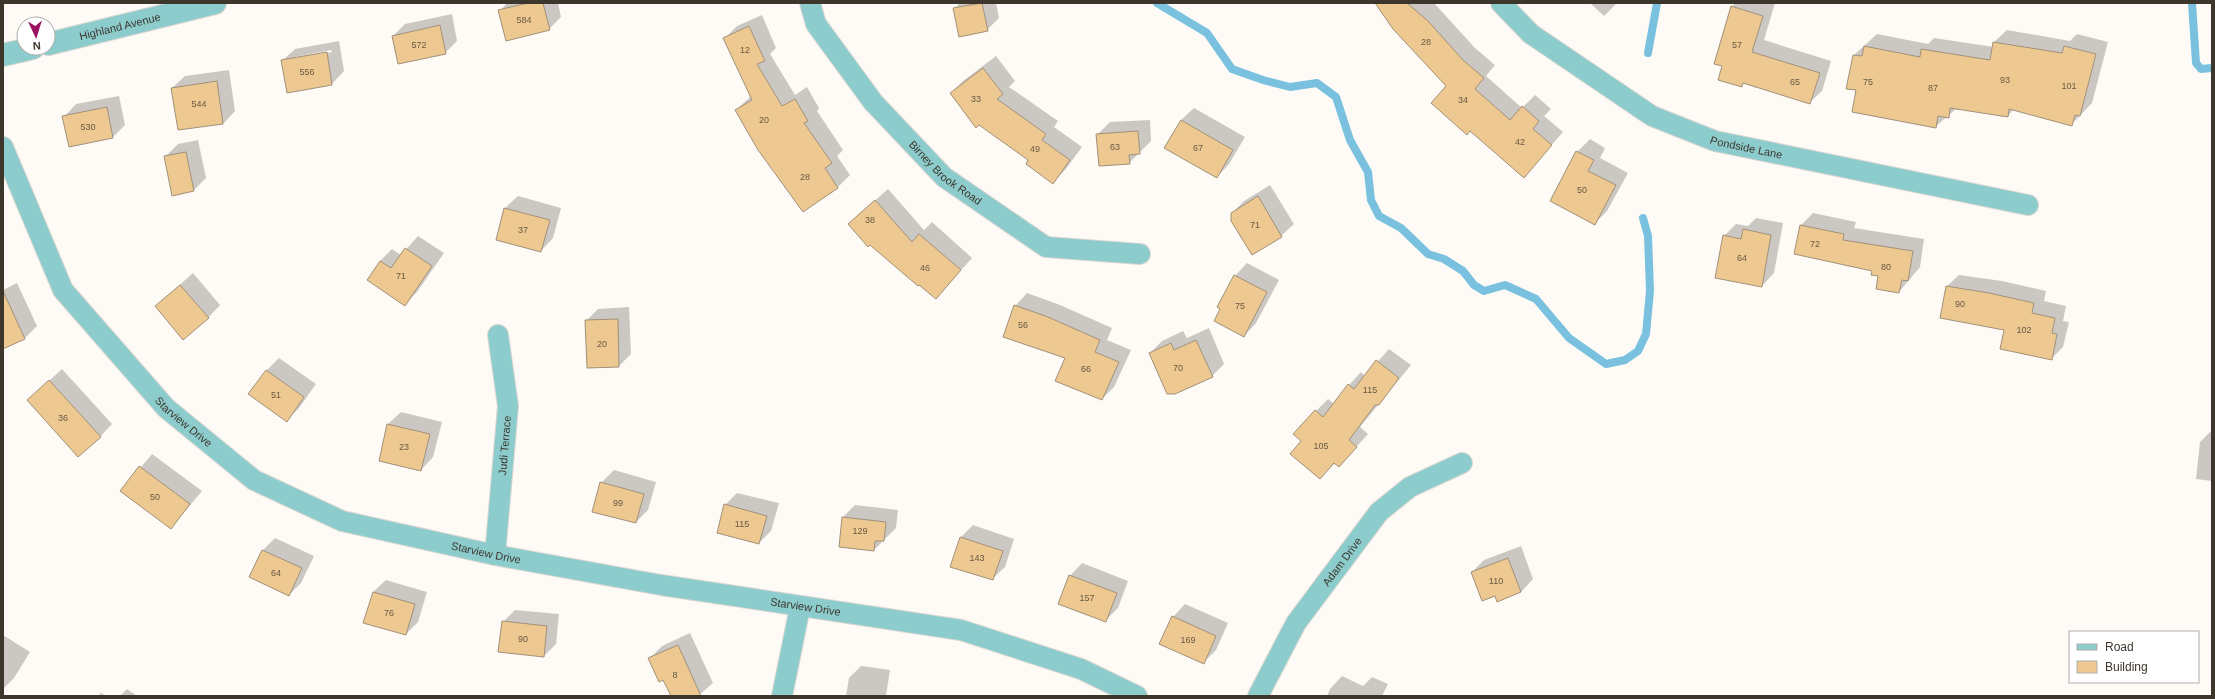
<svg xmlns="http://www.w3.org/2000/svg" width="2215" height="699" font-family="Arial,sans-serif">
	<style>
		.shadow { fill: #0003; fill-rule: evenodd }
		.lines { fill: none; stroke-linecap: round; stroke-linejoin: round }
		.stream { stroke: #7ac1df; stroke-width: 8 }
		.building { fill: #edc890; stroke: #a1917a }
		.minor-casing { stroke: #dbd7d1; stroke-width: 22 }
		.tertiary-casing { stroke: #dbd7d1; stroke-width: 24 }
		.minor { stroke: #8dcccd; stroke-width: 20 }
		.tertiary { stroke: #8dcccd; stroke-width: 22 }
		.labels { text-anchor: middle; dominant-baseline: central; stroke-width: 3; stroke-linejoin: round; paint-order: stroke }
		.number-label { font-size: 9px; fill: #695a45 }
		.street-label { font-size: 11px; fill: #3d362c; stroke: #fff }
	</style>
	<rect width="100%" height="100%" fill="#fefaf5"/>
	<g class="shadow">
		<polygon points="507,3 558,3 561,17 549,29 500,11"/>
		<polygon points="960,3 996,3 999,18 987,30 954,9"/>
		<polygon points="1377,3 1434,3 1475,48 1495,65 1486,76 1522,108 1535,95 1551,109 1544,116 1563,132 1524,176"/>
		<polygon points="1590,3 1617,3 1604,16"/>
		<polygon points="1735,3 1775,3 1764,40 1831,61 1822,91 1809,103 1744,83 1742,85 1724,65 1732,7"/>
		<polygon points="452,14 457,41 445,53 393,36 405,24"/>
		<polygon points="762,15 776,48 770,54 795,95 807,87 819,108 817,111 843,150 837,156 850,175 838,187 804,211 736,110 751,96 725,38 737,26"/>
		<polygon points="2007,30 2070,41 2077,34 2108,42 2092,103 2072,124 2014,109 2008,116 1957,108 1935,127 1857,90 1854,55 1877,34 1928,44 1934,38 1994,47 1994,42"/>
		<path d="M339 41 344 71 332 84 288 92 282 61 295 49ZM331 50 332 52 295 59V57Z"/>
		<polygon points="996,56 1015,81 1009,87 1058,121 1054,127 1082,147 1065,170 1053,182 1030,160 979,124 951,93 963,81"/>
		<polygon points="229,70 235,111 223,124 172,88 185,76"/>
		<polygon points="119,96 125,125 113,137 64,117 76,104"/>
		<polygon points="1194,108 1245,137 1229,164 1217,177 1166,147 1181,120"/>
		<polygon points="1150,120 1151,141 1129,163 1097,135 1110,122"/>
		<polygon points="1590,139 1605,148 1600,158 1628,173 1607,211 1595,223 1551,200 1577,152"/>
		<polygon points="198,140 206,178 194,190 165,157 178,144"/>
		<polygon points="1270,185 1294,224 1281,236 1252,254 1232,213 1244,201"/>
		<polygon points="888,189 924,230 932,222 972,258 936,298 862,212"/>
		<polygon points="518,196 561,208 553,238 541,251 505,208"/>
		<polygon points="1813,213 1856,222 1854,228 1924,239 1920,267 1899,292 1873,270 1795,254 1801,225"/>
		<polygon points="1756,218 1783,223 1774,273 1762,286 1724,236 1736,224 1748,226"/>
		<polygon points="418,236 444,253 417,292 405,304 380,261 392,249 401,255"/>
		<polygon points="1247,263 1279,280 1256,323 1244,336 1222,308 1235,276"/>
		<polygon points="193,273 220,305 208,318 156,306"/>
		<polygon points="1959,275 2002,281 2046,291 2044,301 2066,306 2063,321 2069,322 2063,347 2051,359 2005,329 1946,287"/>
		<polygon points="17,283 37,326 25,338 3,348 3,290"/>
		<polygon points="1027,293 1060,305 1112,328 1107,340 1131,350 1114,387 1102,399 1066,357 1015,306"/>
		<polygon points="629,307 631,354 619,366 586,321 598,309"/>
		<polygon points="1209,328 1224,364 1212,376 1150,353 1162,341 1183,331 1187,338"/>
		<polygon points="1389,349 1411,365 1360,427 1368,434 1339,466 1335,463 1320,478 1302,440 1316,411 1328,399 1334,404 1349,385 1361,372 1365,376"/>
		<polygon points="279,358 316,384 299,408 287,420 249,394 267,370"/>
		<polygon points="62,369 112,424 100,437 28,400"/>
		<polygon points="401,412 442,422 433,457 421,470 388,424"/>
		<polygon points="2212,430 2212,481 2196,479 2200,442"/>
		<polygon points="152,454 202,491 171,528 121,491"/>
		<polygon points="614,470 656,482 648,510 636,522 601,483"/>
		<polygon points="737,493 779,503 771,531 759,543 725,505"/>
		<polygon points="855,505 898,510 896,528 874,550 843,517"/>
		<polygon points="973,525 1014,539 1005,567 992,579 961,537"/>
		<polygon points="275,538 314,556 301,583 289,595 251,577 263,550"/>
		<polygon points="1521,546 1533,579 1521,592 1498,600 1495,595 1472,572 1484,560"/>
		<polygon points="1082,563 1128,581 1118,608 1105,621 1070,576"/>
		<polygon points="386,580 427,592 418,622 406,634 373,592"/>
		<polygon points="1185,604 1228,623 1216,650 1204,662 1173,617"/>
		<polygon points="515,610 559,614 556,644 544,656 503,622"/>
		<polygon points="690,633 713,683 698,696 672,696 664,678 650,658 662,646"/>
		<polygon points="3,635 30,652 14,678 3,689"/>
		<polygon points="861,666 890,670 886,696 846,696 849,678"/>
		<polygon points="1342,676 1363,686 1372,677 1388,684 1382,696 1327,696 1330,689"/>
		<polygon points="127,689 137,696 120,696"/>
		<polygon points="101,693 106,696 98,696"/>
	</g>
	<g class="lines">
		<g class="stream">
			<polyline points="1157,3 1207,33 1232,69 1263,80 1290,87 1317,83 1336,97 1350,140 1368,172 1371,200 1379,216 1401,228 1428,254 1444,259 1463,271 1474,285 1484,291 1505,285 1536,299 1569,338 1606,364 1625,360 1638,351 1646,334 1650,291 1648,236 1643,218"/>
			<polyline points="2192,3 2196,63 2201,69 2212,68"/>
			<polyline points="1648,53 1657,3"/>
		</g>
	</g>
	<g class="building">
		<polygon points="528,3 543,3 550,30 506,41 498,10"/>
		<polygon points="982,3 988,31 959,37 953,8"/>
		<polygon points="1375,3 1407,3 1428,21 1463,60 1484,78 1475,89 1510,120 1522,106 1539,121 1533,129 1552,145 1524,178 1470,131 1467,135 1431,103 1446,86 1393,29"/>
		<polygon points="1731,6 1763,16 1752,52 1820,73 1810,104 1743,83 1742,87 1718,80 1722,66 1714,64"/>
		<polygon points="440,25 446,54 398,64 392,36"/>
		<polygon points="749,26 765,61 757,64 782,106 795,99 808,121 804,123 832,163 825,168 838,188 803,212 758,150 735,110 752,100 723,38"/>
		<polygon points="1993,42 2062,53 2064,46 2096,54 2080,116 2075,115 2072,126 2009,109 2008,117 1950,108 1949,118 1938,116 1936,128 1852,112 1856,90 1846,89 1853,55 1862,56 1864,46 1920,57 1921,49 1990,60"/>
		<polygon points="327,52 332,85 287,93 281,60"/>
		<polygon points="983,68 1003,94 997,99 1046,134 1042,140 1070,160 1053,184 1026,164 1028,160 979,125 976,128 950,93"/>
		<polygon points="217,81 223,124 178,130 171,88"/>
		<polygon points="107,107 113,138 69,147 62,116"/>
		<polygon points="1181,120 1233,150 1217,178 1164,148"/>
		<polygon points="1138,131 1140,154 1129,155 1130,164 1099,166 1096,134"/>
		<polygon points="1576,151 1594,160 1588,171 1616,185 1595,225 1550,201"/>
		<polygon points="186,152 194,191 172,196 164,156"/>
		<polygon points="1258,196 1282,237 1252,255 1231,221 1231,213"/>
		<polygon points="875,200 912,242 919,234 961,270 936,299 919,285 918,286 870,245 868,247 848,224"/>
		<polygon points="504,208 550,220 541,252 496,240"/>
		<polygon points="1800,225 1844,234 1843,240 1913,251 1908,281 1902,280 1899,293 1876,289 1878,276 1871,275 1872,271 1794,254"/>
		<polygon points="1743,229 1771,235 1762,287 1715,278 1723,235 1741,239"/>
		<polygon points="405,248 432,266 405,306 367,280 380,261 391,268"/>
		<polygon points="1234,275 1267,292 1244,337 1214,321 1220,309 1217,307"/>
		<polygon points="180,285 209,318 183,340 155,306"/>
		<polygon points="1946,286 1989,293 2034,303 2032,313 2055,318 2052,333 2057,334 2052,360 2000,349 2004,330 1940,318"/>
		<polygon points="3,291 25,339 3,349"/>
		<polygon points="1014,305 1048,317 1100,340 1095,352 1119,362 1102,400 1055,381 1065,358 1003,337"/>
		<polygon points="618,319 619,367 587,368 585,320"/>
		<polygon points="1196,340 1213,377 1175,394 1167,394 1149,353 1171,343 1174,350"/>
		<polygon points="1376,360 1399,378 1379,405 1375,405 1349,440 1357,447 1339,467 1334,463 1320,479 1290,454 1301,441 1293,434 1315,410 1323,417 1348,384 1354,389"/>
		<polygon points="266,370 304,397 287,422 248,394"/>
		<polygon points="49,380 101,437 78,457 27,400"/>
		<polygon points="387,424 430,434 421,471 379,461"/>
		<polygon points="139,466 190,504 171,529 120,491"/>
		<polygon points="600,482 644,494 636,523 592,512"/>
		<polygon points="724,504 767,516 759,544 717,533"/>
		<polygon points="842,517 886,522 884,541 875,541 874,551 839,547"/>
		<polygon points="960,537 1003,551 993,580 950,567"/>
		<polygon points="262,550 302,568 289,596 249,577"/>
		<polygon points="1508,558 1521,592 1497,602 1495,596 1482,601 1471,572"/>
		<polygon points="1069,575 1117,593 1106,622 1058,604"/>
		<polygon points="373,592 415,604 406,635 363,623"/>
		<polygon points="1172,616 1216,636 1204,664 1159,644"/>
		<polygon points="502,621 547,626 544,657 498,652"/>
		<polygon points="678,645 701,696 671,696 663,680 659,682 648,658"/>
	</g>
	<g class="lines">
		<defs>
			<g id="minor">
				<path id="s1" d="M810 3 816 24 873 102 944 177 1046 247 1140 254"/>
				<path id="s2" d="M1501 3 1531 34 1652 116 1715 141 2028 205"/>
				<path id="s3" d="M3 147 63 290 166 408 254 480 342 521 495 555 661 585 961 630 1081 669 1137 696"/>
				<path id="s4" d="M495 555 508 406 498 335"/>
				<polyline points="782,696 800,607"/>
				<path id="s5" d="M1258 696 1296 623 1379 512 1410 487 1462 463"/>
			</g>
			<g id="tertiary">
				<path id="s6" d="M48 44 215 3"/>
				<polyline points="3,55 33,48"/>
			</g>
		</defs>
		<use href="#minor" class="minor-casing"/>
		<use href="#tertiary" class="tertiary-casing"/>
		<use href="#minor" class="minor"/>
		<use href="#tertiary" class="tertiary"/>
	</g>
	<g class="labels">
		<g class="number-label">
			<text x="524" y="20">584</text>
			<text x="1426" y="42">28</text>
			<text x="419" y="45">572</text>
			<text x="1737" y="45">57</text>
			<text x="745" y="50">12</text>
			<text x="307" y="72">556</text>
			<text x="2005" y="80">93</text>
			<text x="1795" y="82">65</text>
			<text x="1868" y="82">75</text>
			<text x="2069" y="86">101</text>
			<text x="1933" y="88">87</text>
			<text x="976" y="99">33</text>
			<text x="1463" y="100">34</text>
			<text x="199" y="104">544</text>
			<text x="764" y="120">20</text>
			<text x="88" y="127">530</text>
			<text x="1520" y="142">42</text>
			<text x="1115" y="147">63</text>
			<text x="1198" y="148">67</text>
			<text x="1035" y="149">49</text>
			<text x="805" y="177">28</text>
			<text x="1582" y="190">50</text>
			<text x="870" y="220">38</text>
			<text x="1255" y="225">71</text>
			<text x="523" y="230">37</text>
			<text x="1815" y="244">72</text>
			<text x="1742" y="258">64</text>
			<text x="1886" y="267">80</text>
			<text x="925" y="268">46</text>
			<text x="401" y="276">71</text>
			<text x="1960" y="304">90</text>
			<text x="1240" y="306">75</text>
			<text x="1023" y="325">56</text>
			<text x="2024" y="330">102</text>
			<text x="602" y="344">20</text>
			<text x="1178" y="368">70</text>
			<text x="1086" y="369">66</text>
			<text x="1370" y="390">115</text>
			<text x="276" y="395">51</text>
			<text x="63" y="418">36</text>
			<text x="1321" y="446">105</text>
			<text x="404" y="447">23</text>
			<text x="155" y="497">50</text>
			<text x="618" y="503">99</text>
			<text x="742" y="524">115</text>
			<text x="860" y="531">129</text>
			<text x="977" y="558">143</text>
			<text x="276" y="573">64</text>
			<text x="1496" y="581">110</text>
			<text x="1087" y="598">157</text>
			<text x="389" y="613">76</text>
			<text x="523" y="639">90</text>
			<text x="1188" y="640">169</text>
			<text x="675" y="675">8</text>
		</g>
		<g class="street-label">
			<text stroke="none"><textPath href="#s6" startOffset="74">Highland Avenue</textPath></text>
			<text stroke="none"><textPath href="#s2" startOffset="289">Pondside Lane</textPath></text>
			<text stroke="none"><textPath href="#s1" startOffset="220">Birney Brook Road</textPath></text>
			<text stroke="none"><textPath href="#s3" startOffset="334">Starview Drive</textPath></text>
			<text stroke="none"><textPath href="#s4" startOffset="110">Judi Terrace</textPath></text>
			<text stroke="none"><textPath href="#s3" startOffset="670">Starview Drive</textPath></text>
			<text stroke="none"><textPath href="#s5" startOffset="159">Adam Drive</textPath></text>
			<text stroke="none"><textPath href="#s3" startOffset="994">Starview Drive</textPath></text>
		</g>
	</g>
	<rect width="2215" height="699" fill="none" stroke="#3d362c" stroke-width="8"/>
	<rect x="2069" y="631" width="130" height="52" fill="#ffffff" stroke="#b1afab"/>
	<rect x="2077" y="644" width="20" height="6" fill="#8dcccd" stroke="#b1afab"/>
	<text x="2105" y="651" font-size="12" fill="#3d362c">Road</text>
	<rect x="2077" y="661" width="20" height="12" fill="#edc890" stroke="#b1afab"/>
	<text x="2105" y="671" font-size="12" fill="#3d362c">Building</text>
	<g transform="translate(36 36) rotate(176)"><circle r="19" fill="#ffffff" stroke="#b1afab"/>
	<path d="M0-3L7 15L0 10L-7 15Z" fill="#9c1160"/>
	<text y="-6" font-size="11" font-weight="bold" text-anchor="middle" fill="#3d362c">N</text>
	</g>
</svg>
